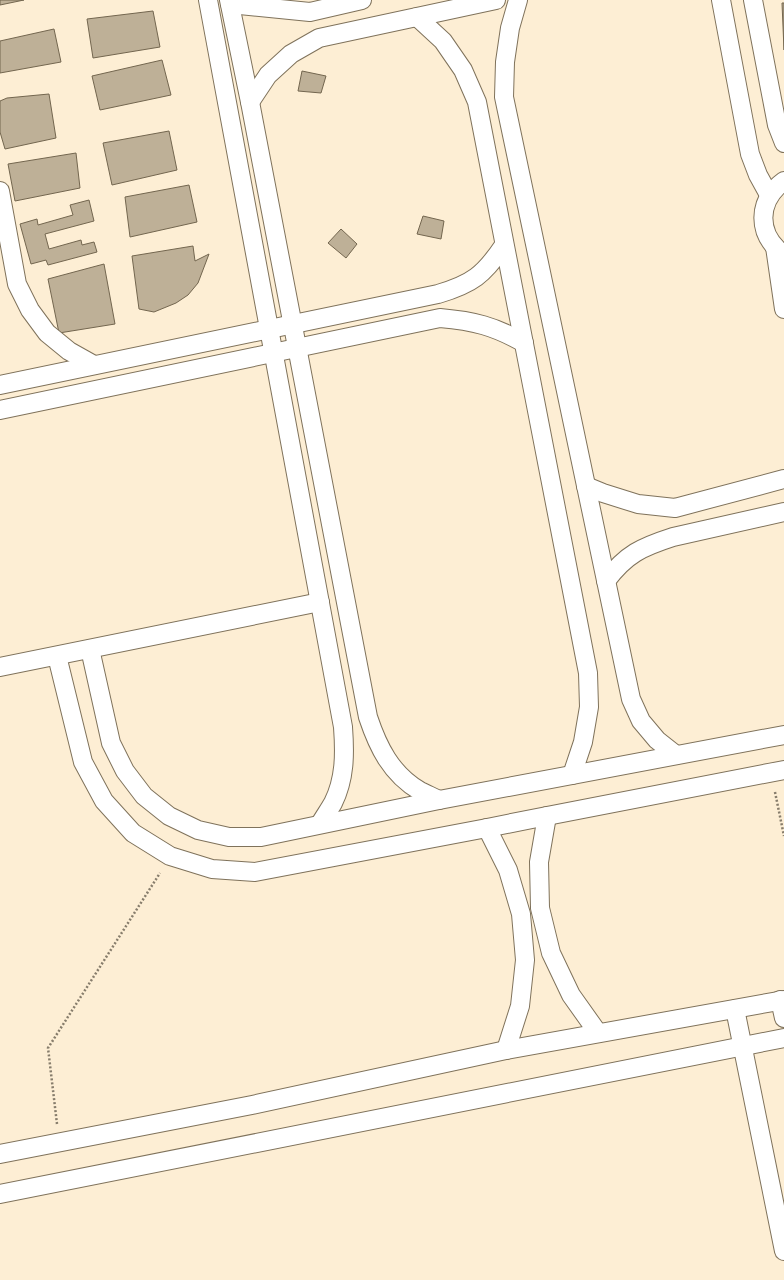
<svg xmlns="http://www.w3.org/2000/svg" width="784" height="1280" font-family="'Nunito Sans',sans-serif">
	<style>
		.building { fill: #beb097; stroke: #73664f }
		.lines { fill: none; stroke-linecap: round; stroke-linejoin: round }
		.street-casing { stroke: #7f725b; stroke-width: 20 }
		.path { stroke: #877d6c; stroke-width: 2.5; stroke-dasharray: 2 2; stroke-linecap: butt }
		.street { stroke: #fff; stroke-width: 18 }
	</style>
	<rect width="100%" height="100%" fill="#fdeed4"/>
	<g class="building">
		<polygon points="0,0 24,0 0,5"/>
		<polygon points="782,3 784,3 784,50"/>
		<polygon points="153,11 160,47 93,58 87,19"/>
		<polygon points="54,29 61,62 0,73 0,41"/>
		<polygon points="162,60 171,95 100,110 92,76"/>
		<polygon points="302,71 326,76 321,93 298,91"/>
		<polygon points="49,94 56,138 5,149 0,132 0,101 7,98"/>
		<polygon points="169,131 177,170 112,185 103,143"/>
		<polygon points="76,153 80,188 15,201 8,164"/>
		<polygon points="189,185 197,222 130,237 125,197"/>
		<polygon points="89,200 94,221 45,234 49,249 81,240 82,245 94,242 97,252 48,265 46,260 31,264 20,224 37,219 38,225 73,215 70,205"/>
		<polygon points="423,216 444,221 441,239 417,234"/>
		<polygon points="341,229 357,244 346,258 328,243"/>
		<polygon points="193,246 195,261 209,254 198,283 188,295 176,303 154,312 139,309 132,256"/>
		<polygon points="104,264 115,324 59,333 48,279"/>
	</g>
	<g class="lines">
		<defs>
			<g id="street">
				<path d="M208 0 343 727C345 754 345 779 333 803 329 810 324 817 320 824"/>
				<path d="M229 0 250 102 368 717C378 747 391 774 420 791 426 794 433 797 439 800"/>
				<polyline points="518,0 510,28 505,62 504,97 631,699 641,721 657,740 676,755"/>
				<polyline points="721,0 750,154 758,175 769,195"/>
				<polyline points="753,0 777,125 784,143"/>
				<polyline points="230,4 310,12 362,0"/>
				<polyline points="417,17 443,41 463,70 477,102 588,673 589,707 583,742 572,775"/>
				<polyline points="250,102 268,75 291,54 319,38 496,0"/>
				<path d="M784 181C757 201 756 234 784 255"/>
				<polyline points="0,191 17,284 30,310 47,333 69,351 94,365"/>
				<polyline points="775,247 784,309"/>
				<path d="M0 385 438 294C472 284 484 275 504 245"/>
				<path d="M0 410 440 318C474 321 494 326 524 343"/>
				<polyline points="586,486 603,493 638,504 675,508 784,479"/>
				<path d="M606 581C626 554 642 547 673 537L784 512"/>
				<polyline points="90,649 111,743 125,771 144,796 169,816 198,830 229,837 261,837 439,800 784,735"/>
				<polyline points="57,656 83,762 104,801 133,833 170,856 212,869 255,872 487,828 547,816 784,770"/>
				<polyline points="0,667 320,602"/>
				<polyline points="547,816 539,862 540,908 551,953 571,995 598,1033"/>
				<polyline points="487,828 508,870 521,914 525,960 520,1006 506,1050"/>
				<polyline points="780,1000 784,1018"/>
				<polyline points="735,1009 784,1251"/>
				<polyline points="0,1154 252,1105 506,1050 784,1000"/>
				<polyline points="0,1194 784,1038"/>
			</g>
		</defs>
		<use href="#street" class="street-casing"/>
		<g class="path">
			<polyline points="775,792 784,836"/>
			<polyline points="57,1124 48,1048 160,873"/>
		</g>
		<use href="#street" class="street"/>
	</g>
</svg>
